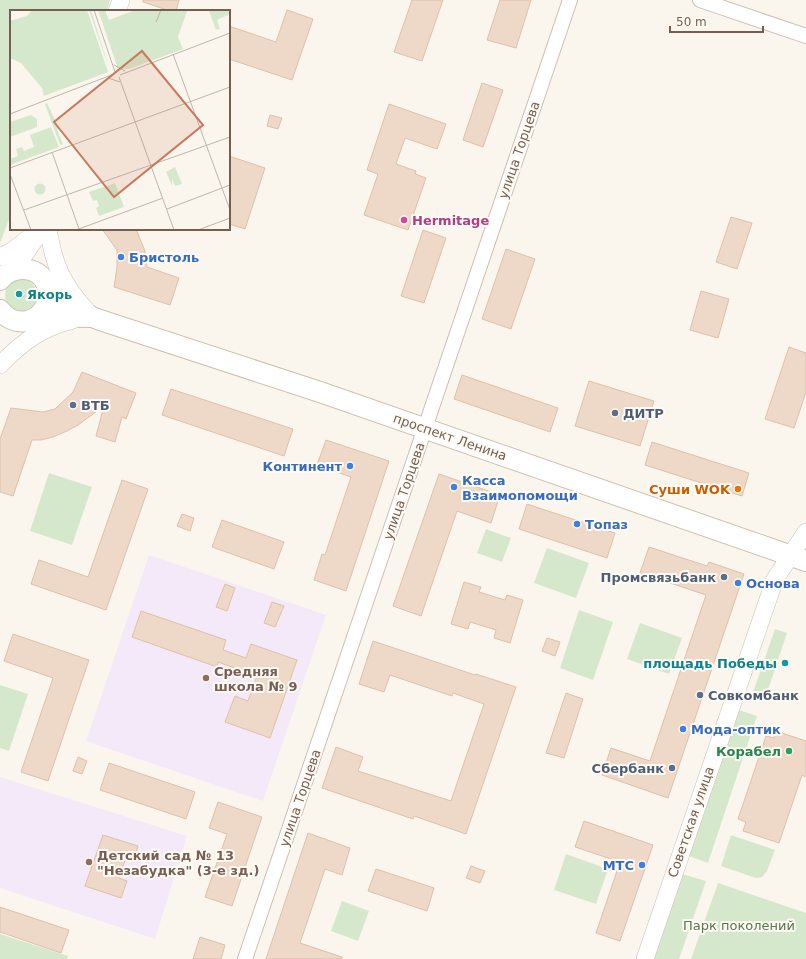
<svg xmlns="http://www.w3.org/2000/svg" width="806" height="959" font-family="'DejaVu Sans',sans-serif">
	<style>
		.education { fill: #f3e9f8 }
		.green { fill: #d6e8cc }
		.building { fill: #eed8c7; stroke: #dfc0a9 }
		.lines { fill: none; stroke-linecap: round; stroke-linejoin: round }
		.minor-casing { stroke: #cdbfb3; stroke-width: 16 }
		.tertiary-casing { stroke: #cdbfb3; stroke-width: 18 }
		.secondary-casing { stroke: #cfc0b1; stroke-width: 22 }
		.minor { stroke: #fff; stroke-width: 14 }
		.tertiary { stroke: #fff; stroke-width: 17 }
		.secondary { stroke: #fff; stroke-width: 20 }
		.hotel-dot { fill: #d1479c; stroke: #fefaf4; stroke-width: 1.5 }
		.shop-dot { fill: #3f7fe0; stroke: #fefaf4; stroke-width: 1.5 }
		.culture-dot { fill: #0f9aa8; stroke: #fefaf4; stroke-width: 1.5 }
		.service-dot { fill: #5c6f8a; stroke: #fefaf4; stroke-width: 1.5 }
		.food-dot { fill: #e8710a; stroke: #fefaf4; stroke-width: 1.5 }
		.education-dot { fill: #8d6e63; stroke: #fefaf4; stroke-width: 1.5 }
		.leisure-dot { fill: #2e9e5b; stroke: #fefaf4; stroke-width: 1.5 }
		.labels { text-anchor: middle; dominant-baseline: central; stroke-width: 4; stroke-linejoin: round; paint-order: stroke }
		.street-label { font-size: 13px; fill: #755f51; stroke: #fefaf4 }
		.hotel-label { font-size: 13px; font-weight: bold; fill: #b23c85; stroke: #fefaf4; text-anchor: start }
		.shop-label { font-size: 13px; font-weight: bold; fill: #366cbe; stroke: #fefaf4; text-anchor: start }
		.culture-label { font-size: 13px; font-weight: bold; fill: #0d838f; stroke: #fefaf4; text-anchor: start }
		.service-label { font-size: 13px; font-weight: bold; fill: #4e5e75; stroke: #fefaf4; text-anchor: start }
		.food-label { font-size: 13px; font-weight: bold; fill: #c56008; stroke: #fefaf4; text-anchor: end }
		.education-label { font-size: 13px; font-weight: bold; fill: #785e54; stroke: #fefaf4; text-anchor: start }
		.leisure-label { font-size: 13px; font-weight: bold; fill: #27864d; stroke: #fefaf4; text-anchor: end }
		.park-label { font-size: 13px; fill: #56794a; stroke: #fefaf4 }
		.inset-road { fill: none; stroke: #c1b5aa; stroke-width: 1 }
		.view { fill: #c97a5d; fill-opacity: 0.15; stroke: #c97a5d; stroke-width: 2 }
		.inset-edge { fill: none; stroke: #755f51; stroke-width: 2 }
	</style>
	<rect width="100%" height="100%" fill="#fbf6ed"/>
	<g class="education">
		<polygon points="149,555 326,615 263,801 86,741"/>
		<polygon points="0,777 187,836 155,939 0,888"/>
	</g>
	<g class="green">
		<polygon points="0,0 110,0 107,11 11,11 11,214 0,243"/>
		<circle cx="21" cy="295" r="16"/>
		<polygon points="49,473 92,487 72,545 30,531"/>
		<polygon points="486,529 511,538 502,562 477,553"/>
		<polygon points="547,548 589,563 576,598 534,583"/>
		<polygon points="579,610 613,622 593,680 560,668"/>
		<polygon points="640,623 682,638 669,674 627,659"/>
		<polygon points="775,629 787,633 764,702 751,698"/>
		<polygon points="0,685 28,694 9,751 0,748"/>
		<polygon points="736,709 757,716 708,863 686,855"/>
		<polygon points="731,835 775,850 767,871 762,877 756,878 721,866"/>
		<polygon points="566,854 608,869 596,904 554,890"/>
		<polygon points="682,874 706,881 679,959 653,959"/>
		<polygon points="718,883 806,913 806,959 691,959"/>
		<polygon points="342,901 369,911 358,941 331,931"/>
		<polygon points="0,934 68,956 67,959 0,959"/>
	</g>
	<g class="building">
		<polygon points="143,0 179,0 176,11 170,11 143,2"/>
		<polygon points="412,0 443,0 422,61 394,52"/>
		<polygon points="500,0 531,0 516,48 487,40"/>
		<polygon points="287,10 313,19 292,80 229,59 229,26 276,42"/>
		<polygon points="482,83 503,90 483,147 463,140"/>
		<polygon points="389,104 446,124 437,149 405,138 396,164 416,171 415,174 426,178 408,230 364,215 378,174 367,170"/>
		<polygon points="270,115 282,118 278,129 267,126"/>
		<polygon points="229,156 265,168 245,229 229,224"/>
		<polygon points="731,217 752,223 737,269 716,262"/>
		<polygon points="102,229 136,229 145,251 147,267 179,278 170,305 114,287 117,267 117,250"/>
		<polygon points="423,230 446,238 424,303 401,296"/>
		<polygon points="506,249 535,259 511,329 482,319"/>
		<polygon points="701,291 729,299 718,338 690,330"/>
		<polygon points="789,347 806,353 806,392 794,428 765,419"/>
		<polygon points="82,372 136,393 126,419 122,417 115,442 96,436 104,406 78,425 67,431 53,437 41,440 32,440 13,496 0,492 0,439 11,408 43,412 55,409 73,392"/>
		<polygon points="462,375 558,408 550,432 454,399"/>
		<polygon points="589,381 654,401 640,446 575,426"/>
		<polygon points="171,389 293,429 284,456 162,415"/>
		<polygon points="326,440 389,461 346,591 314,580 322,554 325,555 351,477 317,465"/>
		<polygon points="652,442 749,473 742,496 645,465"/>
		<polygon points="439,474 500,495 491,523 457,511 421,616 393,606"/>
		<polygon points="122,480 148,489 106,610 31,584 39,560 88,577"/>
		<polygon points="527,504 615,533 607,558 519,529"/>
		<polygon points="182,514 194,518 190,531 177,526"/>
		<polygon points="222,520 284,542 274,569 212,547"/>
		<polygon points="649,547 707,566 709,562 744,574 668,798 602,775 611,748 650,761 706,595 640,573"/>
		<polygon points="464,582 481,587 479,592 505,600 507,595 523,600 510,643 494,638 496,630 470,622 468,629 451,624"/>
		<polygon points="225,584 235,588 227,611 216,607"/>
		<polygon points="272,602 284,606 275,627 264,623"/>
		<polygon points="141,611 226,640 223,650 246,658 251,644 297,660 270,738 225,722 235,696 248,701 257,676 218,662 217,667 132,637"/>
		<polygon points="13,634 89,660 48,781 21,772 53,678 4,661"/>
		<polygon points="547,638 560,642 555,656 542,651"/>
		<polygon points="373,641 475,675 476,674 516,687 466,834 414,816 413,819 322,788 336,747 363,757 358,771 451,801 484,704 453,693 452,696 390,675 384,692 359,684"/>
		<polygon points="566,693 583,699 564,758 546,753"/>
		<polygon points="776,731 806,741 806,777 802,775 779,843 743,831 746,822 738,819 766,736 774,738"/>
		<polygon points="78,757 87,761 82,774 73,771"/>
		<polygon points="109,763 195,792 186,819 100,790"/>
		<polygon points="218,802 262,817 232,906 205,897 227,834 209,828"/>
		<polygon points="584,821 653,845 620,941 596,933 620,862 575,847"/>
		<polygon points="308,833 350,848 342,875 325,869 300,943 342,957 342,959 266,959"/>
		<polygon points="103,835 138,846 134,860 126,857 119,878 127,881 121,898 85,886"/>
		<polygon points="471,866 485,871 480,883 466,878"/>
		<polygon points="376,869 434,888 427,911 368,891"/>
		<polygon points="0,907 69,930 61,953 0,932"/>
		<polygon points="200,937 225,945 221,959 193,959"/>
	</g>
	<g class="lines">
		<defs>
			<g id="minor">
				<polyline points="700,0 806,36"/>
				<polyline points="245,959 570,0"/>
			</g>
			<g id="tertiary">
				<polyline points="117,11 121,0"/>
				<path d="M48 229C54 265 62 284 87 311"/>
				<polyline points="0,257 12,251 30,237"/>
				<polyline points="14,270 42,229"/>
				<path d="M0 365C22 342 41 328 73 320"/>
				<polyline points="645,959 775,579 806,532"/>
			</g>
			<g id="secondary">
				<path d="M0 280C12 265 37 265 46 283 53 299 43 318 27 321 16 323 6 318 0 310"/>
				<polyline points="48,291 92,317 100,320 320,392 806,561"/>
				<polyline points="38,316 90,317"/>
			</g>
		</defs>
		<use href="#minor" class="minor-casing"/>
		<use href="#tertiary" class="tertiary-casing"/>
		<use href="#secondary" class="secondary-casing"/>
		<use href="#minor" class="minor"/>
		<use href="#tertiary" class="tertiary"/>
		<use href="#secondary" class="secondary"/>
	</g>
	<circle class="hotel-dot" cx="404" cy="220" r="4"/>
	<g class="shop-dot">
		<circle cx="121" cy="257" r="4"/>
		<circle cx="350" cy="466" r="4"/>
		<circle cx="454" cy="487" r="4"/>
		<circle cx="577" cy="524" r="4"/>
		<circle cx="738" cy="583" r="4"/>
		<circle cx="683" cy="729" r="4"/>
		<circle cx="642" cy="865" r="4"/>
	</g>
	<g class="culture-dot">
		<circle cx="19" cy="294" r="4"/>
		<circle cx="785" cy="663" r="4"/>
	</g>
	<g class="service-dot">
		<circle cx="73" cy="405" r="4"/>
		<circle cx="615" cy="413" r="4"/>
		<circle cx="724" cy="577" r="4"/>
		<circle cx="700" cy="695" r="4"/>
		<circle cx="672" cy="768" r="4"/>
	</g>
	<circle class="food-dot" cx="738" cy="489" r="4"/>
	<g class="education-dot">
		<circle cx="206" cy="678" r="4"/>
		<circle cx="89" cy="862" r="4"/>
	</g>
	<circle class="leisure-dot" cx="789" cy="751" r="4"/>
	<g class="labels">
		<g class="street-label">
			<text transform="translate(519 150) rotate(-71)">улица Торцева</text>
			<text transform="translate(450 437) rotate(19)">проспект Ленина</text>
			<text transform="translate(404 491) rotate(-71)">улица Торцева</text>
			<text transform="translate(300 798) rotate(-71)">улица Торцева</text>
			<text transform="translate(691 822) rotate(-71)">Советская улица</text>
		</g>
		<g class="hotel-label">
			<text x="412" y="220">Hermitage</text>
		</g>
		<g class="shop-label">
			<text x="129" y="257">Бристоль</text>
			<text x="342" y="466" text-anchor="end">Континент</text>
			<text x="462" y="480">Касса<tspan x="462" dy="15">Взаимопомощи</tspan></text>
			<text x="585" y="524">Топаз</text>
			<text x="746" y="583">Основа</text>
			<text x="691" y="729">Мода-оптик</text>
			<text x="634" y="865" text-anchor="end">МТС</text>
		</g>
		<g class="culture-label">
			<text x="27" y="294">Якорь</text>
			<text x="777" y="663" text-anchor="end">площадь Победы</text>
		</g>
		<g class="service-label">
			<text x="81" y="405">ВТБ</text>
			<text x="623" y="413">ДИТР</text>
			<text x="716" y="577" text-anchor="end">Промсвязьбанк</text>
			<text x="708" y="695">Совкомбанк</text>
			<text x="664" y="768" text-anchor="end">Сбербанк</text>
		</g>
		<g class="food-label">
			<text x="730" y="489">Суши WOK</text>
		</g>
		<g class="education-label">
			<text x="214" y="671">Средняя<tspan x="214" dy="15">школа № 9</tspan></text>
			<text x="97" y="855">Детский сад № 13<tspan x="97" dy="15">"Незабудка" (3-е зд.)</tspan></text>
		</g>
		<g class="leisure-label">
			<text x="781" y="751">Корабел</text>
		</g>
		<g class="park-label">
			<text x="739" y="925">Парк поколений</text>
		</g>
	</g>
	<g transform="translate(10 10)">
		<rect width="220" height="220" fill="#fbf6ed"/>
		<path d="M22 0H77L98 62 34 86 32 78 11 53 0 48V11L17 6ZM79 0H81L100 61ZM88 0H95L99 10 125 0H180L177 1 168 27 173 39 119 59H108ZM220 0V4L207 10 210 19 206 20 199 1ZM37 93 49 118 47 119 53 134 50 135 35 94ZM21 105 27 109V117L0 127V112ZM41 117 49 137 0 155V149L8 146 6 139 12 137 14 141 24 137 20 125ZM165 157 172 174 165 176 162 169V176L156 162ZM105 173 114 197 89 206 86 198 89 196 87 190 83 191 79 182ZM24.5 179a5.5 5.5 0 1 1 11 0a5.5 5.5 0 1 1-11 0Z" fill="#d6e8cc"/>
		<path class="inset-road" d="M84 0 105 62M146 12 151 0M163 44 220 200M104 55 115 61M110 65 220 23M109 67 164 220M98 68 110 72M0 104 104 64M42 142 69 219M0 158 220 77M0 164 21 220M157 199 220 175M14 200 220 127M66 220 153 188M188 220 220 208"/>
		<path class="view" d="M132 41 193 115 104 187 44 112Z"/>
		<rect width="220" height="220" class="inset-edge"/>
	</g>
	<path d="M670 26v6h93v-6" fill="none" stroke="#755f51" stroke-width="2"/>
	<text x="676" y="26" font-size="12" fill="#755f51" stroke="#fefaf4" stroke-width="3" paint-order="stroke">50 m</text>
</svg>
